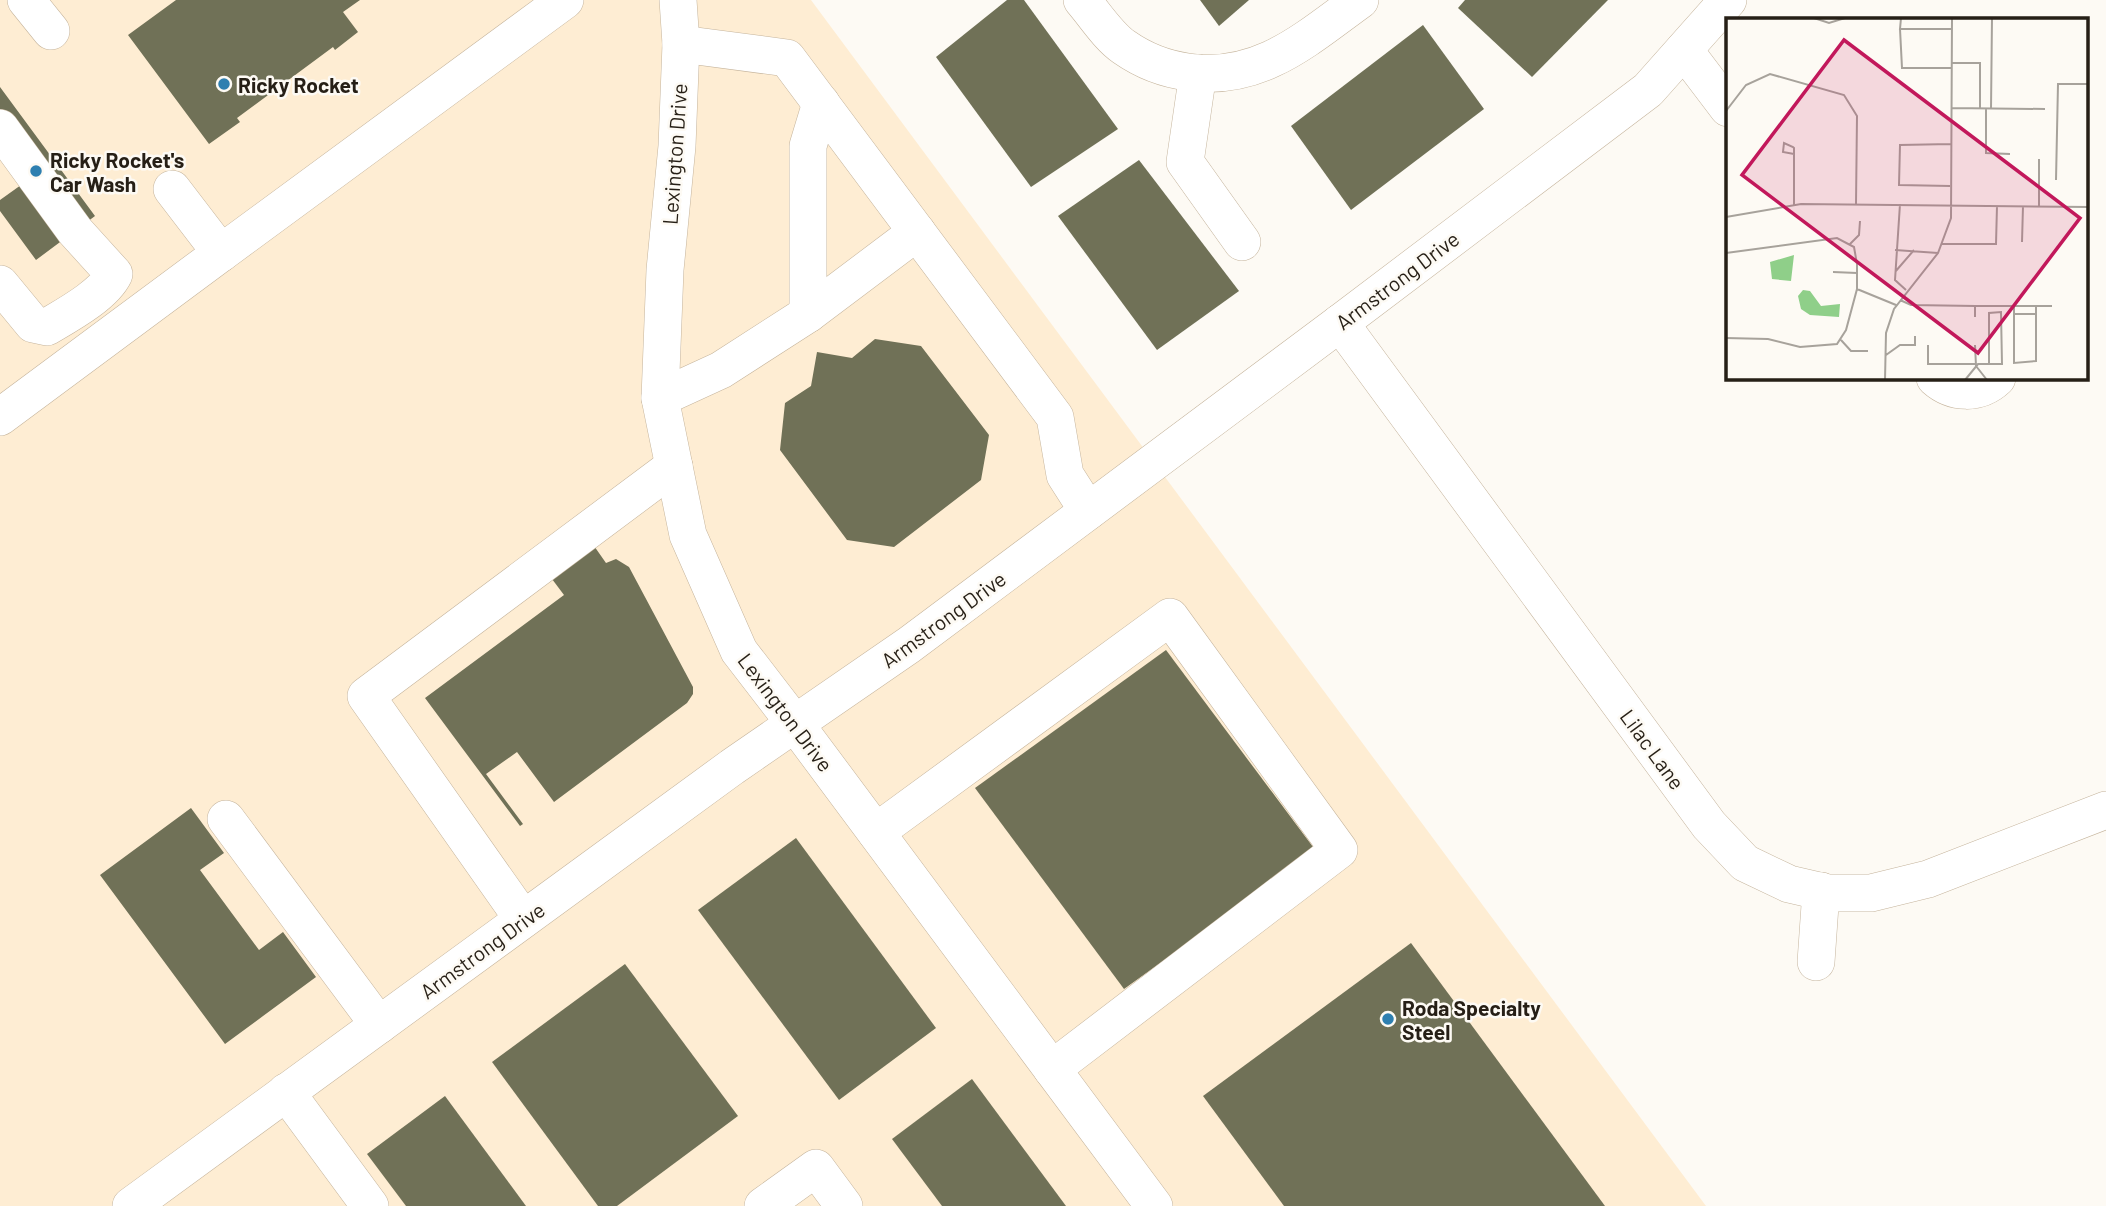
<svg xmlns="http://www.w3.org/2000/svg" width="2106" height="1206" font-family="Barlow,sans-serif">
	<style>
		.built { fill: #feedd3 }
		.building { fill: #707157 }
		.lines { fill: none; stroke-linecap: round; stroke-linejoin: round }
		.minor-casing { stroke: #c5b49c; stroke-width: 38 }
		.minor { stroke: #fff; stroke-width: 37 }
		.poi-dot { fill: #2e7fb0; stroke: #fdfaf4; stroke-width: 2.5 }
		.labels { text-anchor: middle; dominant-baseline: central; stroke-width: 5; stroke-linejoin: round; paint-order: stroke }
		.poi-label { font-size: 21px; font-weight: bold; fill: #261f16; stroke: #fdfaf4; text-anchor: start }
		.street-label { font-size: 21px; fill: #261f16; stroke: #fdfaf4 }
		.inset-road { fill: none; stroke: #a7a29b; stroke-width: 2 }
		.view { fill: #c2185b; fill-opacity: 0.15; stroke: #c2185b; stroke-width: 3.5 }
		.inset-edge { fill: none; stroke: #261f16; stroke-width: 3.5 }
	</style>
	<rect width="100%" height="100%" fill="#fdfaf4"/>
	<polygon class="built" points="0,0 811,0 1706,1206 0,1206"/>
	<g class="building">
		<polygon points="176,0 360,0 343,12 358,32 335,50 333,47 237,118 240,122 209,144 128,35"/>
		<polygon points="1007,0 1024,0 1118,129 1031,187 936,57"/>
		<polygon points="1200,0 1249,0 1219,26"/>
		<polygon points="1465,0 1608,0 1532,77 1458,8"/>
		<polygon points="1423,25 1484,109 1351,210 1291,126"/>
		<polygon points="0,87 95,216 36,260 0,211 0,200 21,185 0,157"/>
		<polygon points="1139,160 1239,291 1157,350 1058,216"/>
		<polygon points="875,339 921,346 989,435 981,480 894,547 847,540 780,450 785,403 811,386 817,352 852,358"/>
		<polygon points="592,543 606,563 616,559 629,567 693,687 693,694 687,703 554,802 517,752 486,774 523,824 520,826 425,698 564,595 552,579"/>
		<polygon points="1166,650 1316,851 1124,989 975,788"/>
		<polygon points="191,808 224,853 200,870 259,950 283,932 316,977 225,1044 100,875"/>
		<polygon points="796,838 936,1028 839,1100 698,910"/>
		<polygon points="1411,943 1605,1206 1284,1206 1203,1096"/>
		<polygon points="625,964 738,1116 617,1206 598,1206 492,1062"/>
		<polygon points="972,1079 1066,1206 942,1206 892,1139"/>
		<polygon points="445,1096 526,1206 406,1206 367,1154"/>
	</g>
	<g class="lines">
		<defs>
			<g id="minor">
				<polyline points="26,0 51,31"/>
				<polyline points="678,0 681,44 677,146 665,270 660,398 688,535 739,651 796,725 1154,1206"/>
				<path d="M1082 0C1095 15 1108 36 1124 47 1144 61 1165 69 1188 72 1260 82 1306 39 1360 0"/>
				<polyline points="681,44 787,58 1055,417 1065,475 1088,511"/>
				<polyline points="1684,50 1728,108"/>
				<polyline points="1198,73 1185,162 1242,242"/>
				<path d="M0 128 75 231 114 274C104 295 67 315 47 327L33 324 0 284"/>
				<polyline points="172,189 221,253 565,0"/>
				<polyline points="808,314 808,146 821,103"/>
				<polyline points="1340,323 1709,825 1745,863 1789,884 1828,893 1871,893 1928,879 2106,810"/>
				<path d="M1935 378C1953 394 1979 395 1997 378"/>
				<polyline points="660,398 721,370 808,314 917,232"/>
				<polyline points="0,417 221,253"/>
				<polyline points="226,819 379,1025"/>
				<polyline points="876,832 1170,617 1339,850 1052,1069"/>
				<polyline points="523,919 366,696 674,466"/>
				<polyline points="1816,962 1821,891"/>
				<polyline points="286,1092 370,1206"/>
				<polyline points="131,1206 732,767 909,645 1340,323 1648,90 1728,0"/>
				<polyline points="763,1206 816,1168 844,1206"/>
			</g>
		</defs>
		<use href="#minor" class="minor-casing"/>
		<use href="#minor" class="minor"/>
	</g>
	<g class="poi-dot">
		<circle cx="224" cy="84" r="7"/>
		<circle cx="36" cy="171" r="7"/>
		<circle cx="1388" cy="1019" r="7"/>
	</g>
	<g class="labels">
		<g class="poi-label">
			<text x="238" y="84">Ricky Rocket</text>
			<text x="50" y="159">Ricky Rocket's<tspan x="50" dy="24">Car Wash</tspan></text>
			<text x="1402" y="1007">Roda Specialty<tspan x="1402" dy="24">Steel</tspan></text>
		</g>
		<g class="street-label">
			<text transform="translate(674 154) rotate(-86)">Lexington Drive</text>
			<text transform="translate(1397 280) rotate(-37)">Armstrong Drive</text>
			<text transform="translate(943 619) rotate(-36)">Armstrong Drive</text>
			<text transform="translate(786 712) rotate(53)">Lexington Drive</text>
			<text transform="translate(1653 749) rotate(54)">Lilac Lane</text>
			<text transform="translate(482 950) rotate(-36)">Armstrong Drive</text>
		</g>
	</g>
	<g transform="translate(1726 18)">
		<rect width="362" height="362" fill="#fdfaf4"/>
		<path d="M68 237 65 263 46 261 44 244ZM77 272 84 273 95 288 114 286 113 299 84 297 75 291 72 278Z" fill="#8fcf89"/>
		<path class="inset-road" d="M88 0 103 5 119 0M175 0 174 11H226M174 11 176 50H225M225 45H254V91M225 90 319 91M260 91V135L284 136M265 91 266 0M0 93 20 67 44 56 118 77 131 98 130 186M68 136 57 134 58 125 67 129 68 130V187M330 162 332 66H363M224 168 173 167 174 127 225 126M174 186 169 262 180 272M313 188V141M0 199 75 186 363 189M296 224 297 188M124 226 133 217 134 203M216 226H270L271 188M169 232 212 235M0 235 111 220 128 229 131 246V271L120 312 111 326 74 329 42 321 0 320M107 254 131 255M169 254 188 232M131 271 170 287M174 282 185 287 249 288V299M249 288H326M288 288V345L310 343V288M288 296H310M115 322 125 333H142M202 327V346H250M249 327 250 348 261 362M160 337 174 327H189V318M159 362 160 315 168 291 212 235 225 200 226 0M239 362 252 346H276L275 294 263 295V346"/>
		<path class="view" d="M118 22 354 200 252 335 16 157Z"/>
		<rect width="362" height="362" class="inset-edge"/>
	</g>
</svg>
